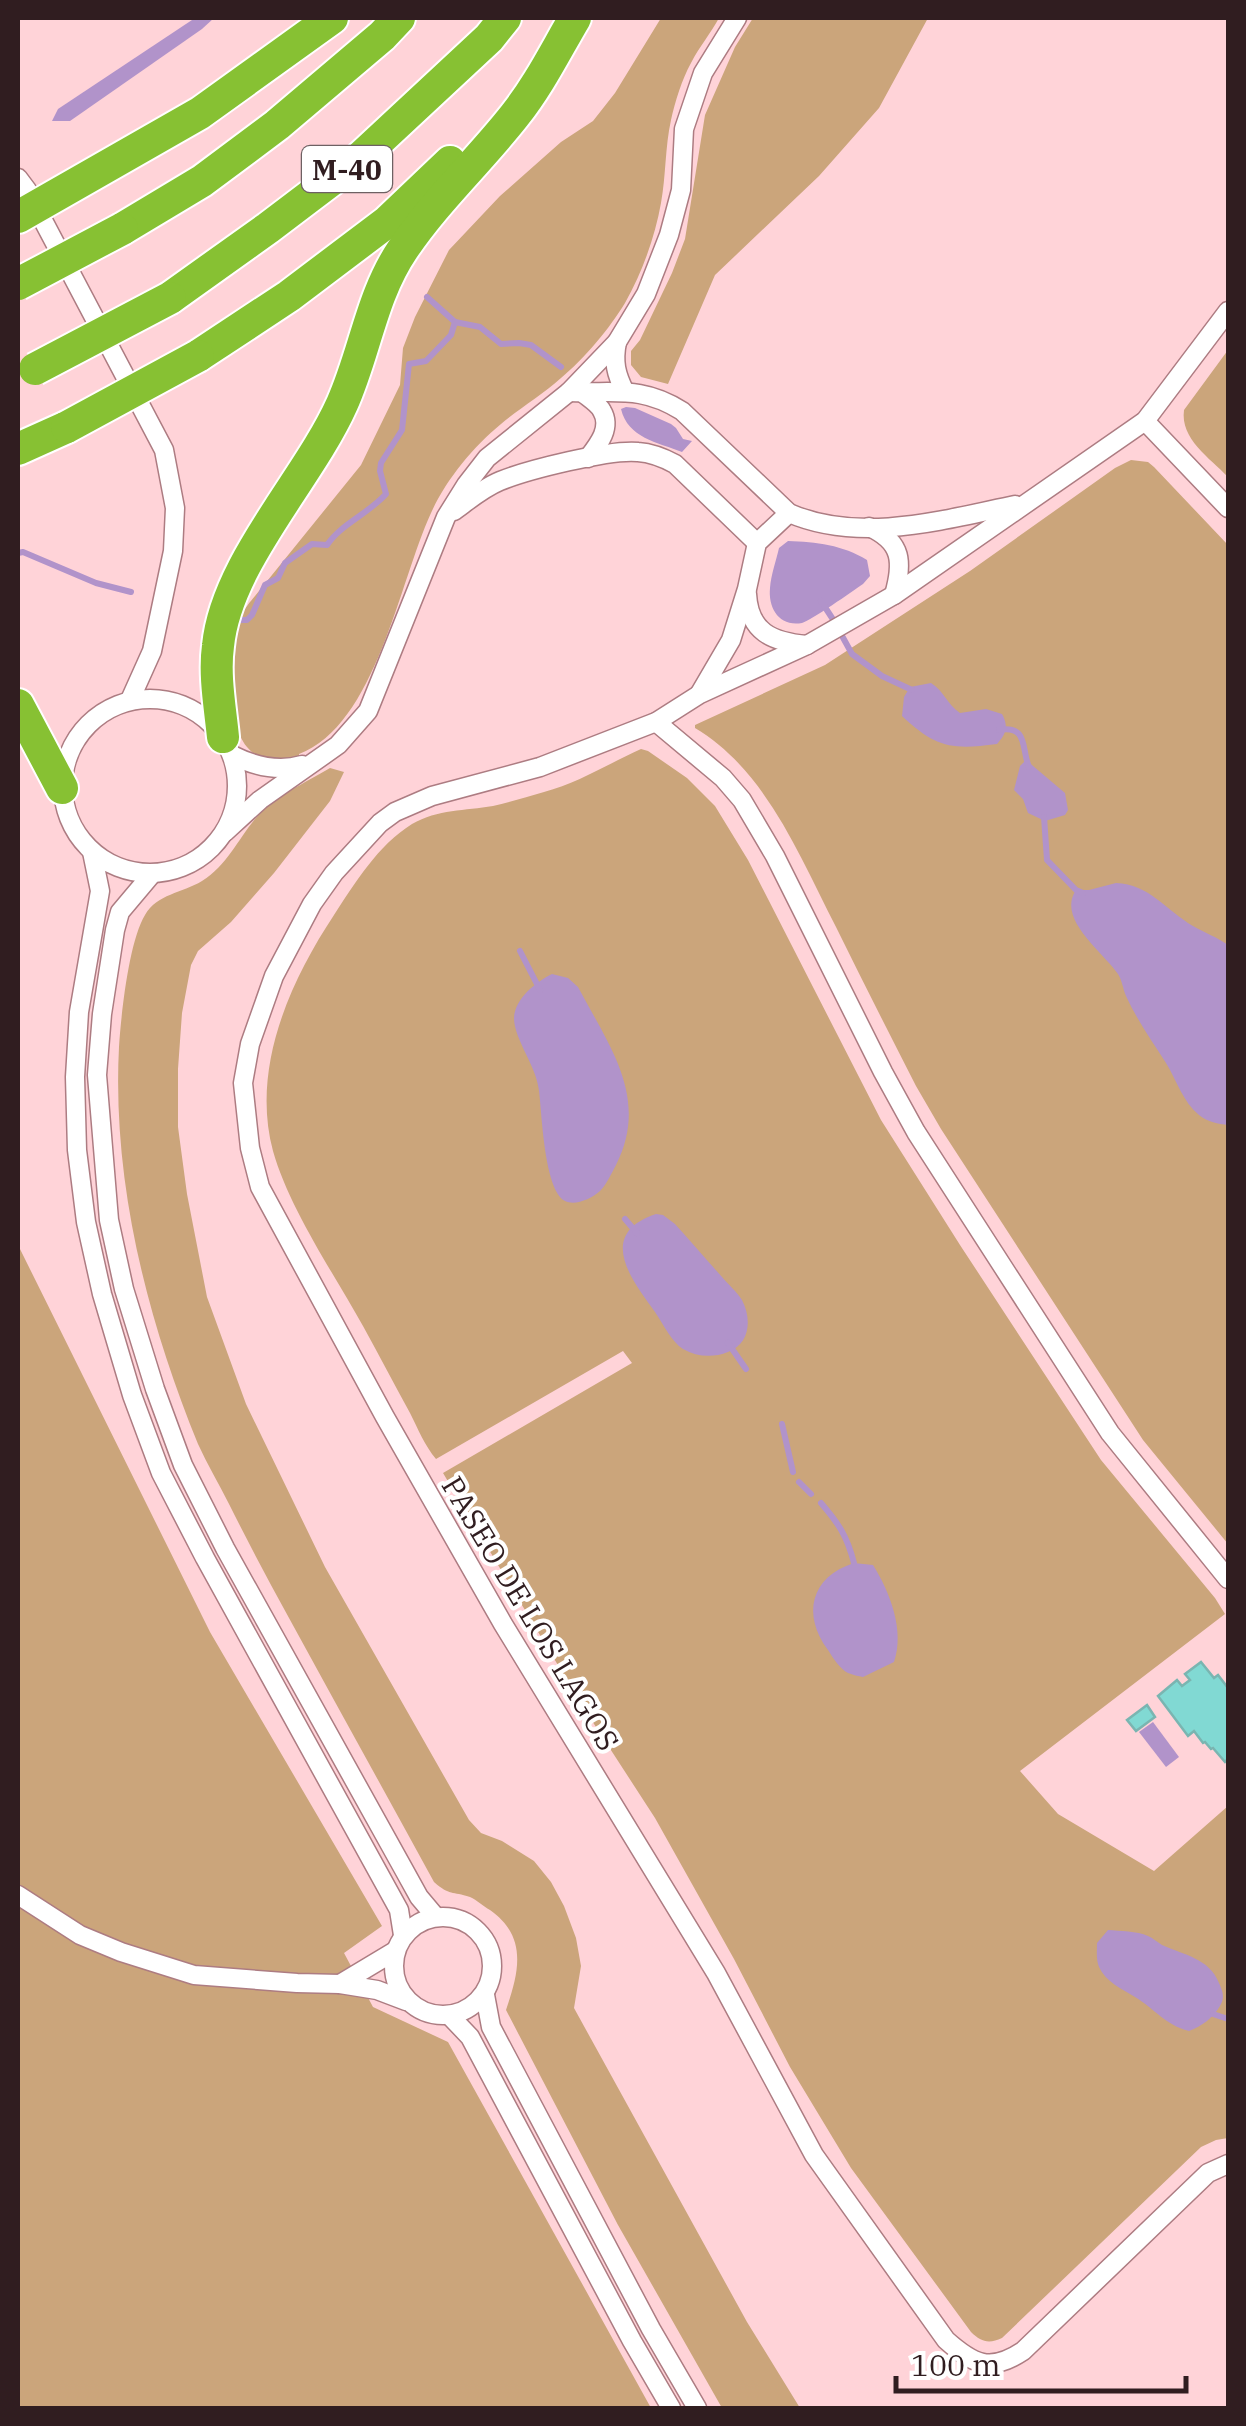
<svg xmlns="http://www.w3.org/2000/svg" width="1246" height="2426" font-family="'IBM Plex Serif',serif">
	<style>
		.green { fill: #cba57b }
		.water { fill: #b193ca }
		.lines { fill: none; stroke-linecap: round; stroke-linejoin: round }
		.stream { stroke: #b193ca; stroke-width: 6 }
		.building { fill: #81d9d3; stroke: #7ab5b1; stroke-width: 2.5 }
		.minor-casing { stroke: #ad7c82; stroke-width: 21 }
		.motorway-casing { stroke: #fff; stroke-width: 36 }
		.minor { stroke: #fff; stroke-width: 18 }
		.motorway { stroke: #87c133; stroke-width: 32 }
		.motorway-bridge-casing { stroke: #fff; stroke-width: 36; stroke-linecap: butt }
		.motorway-bridge { stroke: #87c133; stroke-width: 32 }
		.labels { text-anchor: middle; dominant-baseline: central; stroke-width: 8; stroke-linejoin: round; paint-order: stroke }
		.shield { fill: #fff; stroke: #6e6163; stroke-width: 2.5 }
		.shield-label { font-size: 28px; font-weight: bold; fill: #301d20 }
		.street-label { font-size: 30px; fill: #301d20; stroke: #fff }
	</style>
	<rect width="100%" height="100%" fill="#ffd3d8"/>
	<g class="green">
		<path d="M661 18H719C711 33 699 47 691 63 682 79 675 102 671 120 665 147 666 176 661 203 655 237 642 273 625 303 610 328 584 359 561 378 542 395 520 408 501 424 472 448 446 480 431 513 399 582 376 725 299 754V759C280 762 260 763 247 747 226 723 229 645 241 616 244 609 250 602 255 596L361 465 400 385 403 348 415 317 449 250 500 196 561 142 593 121 615 93Z"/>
		<polygon points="753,18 928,18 879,108 819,176 715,275 668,384 641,377 631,365 631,351 640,340 672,273 685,239 705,115 735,47"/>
		<path d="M1228 350V477C1210 458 1180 439 1184 410Z"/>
		<path d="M1131 460 1148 462 1154 467 1228 545V1544L1143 1440 941 1129 916 1086C889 1033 862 980 836 927 800 857 766 770 695 728V725L825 665 970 571 1115 468Z"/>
		<path d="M641 749 648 751 687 778 715 806 748 860 881 1120 960 1245 1101 1460 1215 1598 1225 1614 1020 1771 1058 1814 1154 1871 1228 1806V2138L1216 2140 1201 2147 1002 2338C989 2344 981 2342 971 2332L851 2168 790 2067 734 1959 655 1818 583 1707 443 1473 632 1363 623 1351 436 1459C425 1446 418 1429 410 1413 394 1384 379 1355 363 1326 334 1274 289 1208 273 1151 251 1069 289 983 334 915 355 883 378 845 412 824 438 809 465 811 493 806 510 802 527 797 544 792 578 783 610 763 641 749Z"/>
		<path d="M330 768 344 772 330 801 274 873 231 922 198 951 191 965 182 1013 178 1069V1127L187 1194 207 1297 246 1404 325 1567 469 1820 481 1833 502 1841 534 1861 551 1882 564 1906 576 1938 581 1966 574 2008 747 2322 800 2408H722L618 2225 506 2010C519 1972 528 1937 490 1910 483 1906 477 1900 470 1897 452 1891 450 1896 434 1882 386 1794 337 1706 289 1618 268 1580 248 1542 229 1504 219 1484 207 1464 198 1444 147 1319 112 1182 119 1047 121 1015 129 941 145 915 157 894 182 893 202 881 227 865 237 841 255 819 275 796 305 783 330 768Z"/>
		<polygon points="18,1245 210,1632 382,1926 344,1953 373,2007 448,2042 651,2408 18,2408"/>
	</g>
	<g class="water">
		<polygon points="195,18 214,18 202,29 70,121 52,121 58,109"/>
		<path d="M626 407 635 408 671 424 676 428 683 439 692 441 682 452C657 442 628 438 621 409Z"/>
		<path d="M788 541C816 542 843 545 867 560L870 576 863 584C853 591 810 621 802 623 779 627 768 608 770 588 771 575 776 561 779 548Z"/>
		<path d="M931 683C944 691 947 704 960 713L986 709 1002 714C1009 727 1006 734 997 744 952 750 936 748 902 716L904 697 910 687Z"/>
		<polygon points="1026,760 1065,793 1068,810 1065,815 1045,821 1028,813 1023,799 1014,790 1020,766"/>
		<path d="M1116 883C1149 884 1166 910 1193 926 1205 933 1217 937 1228 945V1125C1218 1124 1208 1122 1199 1115 1183 1102 1177 1081 1166 1063 1152 1041 1137 1020 1126 996 1123 989 1122 980 1118 974 1104 953 1056 919 1076 890H1089Z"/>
		<path d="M552 974 568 978 578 987C609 1046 650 1098 616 1165 611 1174 607 1184 600 1191 591 1199 575 1206 565 1201 544 1190 542 1113 539 1091 537 1067 515 1041 514 1019 514 999 536 982 552 974Z"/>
		<path d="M656 1214 663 1215 675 1224C691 1242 706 1259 722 1277 728 1284 737 1292 742 1300 752 1319 750 1344 728 1352 713 1358 697 1357 683 1349 672 1342 663 1324 655 1312 631 1279 596 1234 656 1214Z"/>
		<path d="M854 1563 873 1565C890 1592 905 1631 894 1662L863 1677C858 1676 853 1675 848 1673 840 1669 833 1658 828 1650 802 1615 810 1577 854 1563Z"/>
		<polygon points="1153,1722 1179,1757 1166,1767 1139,1732"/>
		<path d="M1108 1930C1120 1931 1137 1931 1148 1936 1153 1938 1157 1942 1162 1945 1184 1955 1209 1958 1219 1983 1223 1992 1225 1998 1220 2006 1213 2018 1202 2026 1189 2031 1165 2025 1155 2009 1135 1997 1122 1989 1106 1982 1099 1967 1096 1959 1097 1951 1097 1943Z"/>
	</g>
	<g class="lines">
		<g class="stream">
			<polyline points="427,297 455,322"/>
			<polyline points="18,553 23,552 96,583 131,592"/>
			<polyline points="821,601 834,621"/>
			<path d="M237 620H247L252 615 265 585 278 578 285 563 312 544 327 545C341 524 368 514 386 494L380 471 381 463 402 430 409 364 426 361 451 335 455 322 480 327 501 344 519 343 531 345 561 367"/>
			<polyline points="841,634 852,654 882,676 912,690"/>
			<path d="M999 730C1029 725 1021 749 1029 767"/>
			<polyline points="1044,817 1047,860 1076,890 1083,893"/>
			<polyline points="520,951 540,990"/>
			<polyline points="625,1219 637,1233"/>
			<polyline points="728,1343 746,1369"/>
			<polyline points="782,1424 793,1472"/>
			<polyline points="799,1482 811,1494"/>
			<path d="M821 1503C839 1524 847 1536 854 1563"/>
			<polyline points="1213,2014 1228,2019"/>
		</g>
	</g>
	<g class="building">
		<polygon points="1201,1662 1214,1678 1218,1675 1228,1688 1228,1759 1225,1762 1213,1748 1211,1749 1205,1742 1203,1743 1194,1731 1188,1736 1158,1696 1177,1680 1182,1686 1190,1680 1185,1674"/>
		<polygon points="1147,1705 1155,1717 1136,1731 1127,1720"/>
	</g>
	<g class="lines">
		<defs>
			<g id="minor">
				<polyline points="18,178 27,190 164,450 175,508 173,551 152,651 130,700"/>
				<path d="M1228 311 1145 421 894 595 807 645 700 694 656 722 540 767 432 796 395 812 380 823 334 873 312 904 274 976 250 1044 243 1083 250 1148 260 1187 385 1417 503 1624 716 1973 814 2155 946 2340C973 2364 990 2373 1023 2351L1208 2173 1228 2164"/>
				<path d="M617 342C613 362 616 374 625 392"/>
				<path d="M569 392C614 394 641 385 682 411L789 513C860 544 943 520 1015 505"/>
				<path d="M583 393C589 398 599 404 602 411 612 428 598 445 588 458"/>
				<polyline points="1145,421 1228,508"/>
				<path d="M454 511C469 500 483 488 500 481 527 470 610 449 638 452 652 453 664 458 675 464L757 543"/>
				<path d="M869 527C903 542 903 563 894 595"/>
				<path d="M747 594C749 632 772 642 807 645"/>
				<polyline points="700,693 731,640 747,589 757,543 789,513"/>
				<circle cx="150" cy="786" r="87"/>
				<polyline points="656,722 723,778 742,800 775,856 883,1072 916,1132 1110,1433 1228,1579"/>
				<path d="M232 755C254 766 278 772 302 765"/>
				<polyline points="225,832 260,800 338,745 368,711 446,517 466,485 487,458 569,392 617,342 646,294 669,235 681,190 684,129 703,73 737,18"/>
				<polyline points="92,852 100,891 79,1012 75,1077 77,1150 86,1222 102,1294 132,1395 161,1473 205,1558 399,1910 403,1935"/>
				<polyline points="152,874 120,912 115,930 102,1014 97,1075 109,1220 124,1289 155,1389 183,1465 225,1548 403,1868 419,1897 435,1916"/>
				<polyline points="18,1895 80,1935 121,1952 194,1975 297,1983 340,1984 377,1990 406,2001"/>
				<circle cx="443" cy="1966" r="49"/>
				<polyline points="340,1984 395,1951"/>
				<polyline points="485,1995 491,2027 651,2329 697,2408"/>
				<polyline points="450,2016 470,2037 632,2341 671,2408"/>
			</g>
			<g id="motorway">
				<polyline points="18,217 200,113 332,18"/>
				<polyline points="122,229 202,181 277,125 382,36 399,18"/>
				<polyline points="170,298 268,228 359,159 489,38 505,18"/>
				<polyline points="198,356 289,296 387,222 450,162"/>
				<polyline points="18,449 67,427"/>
				<polyline points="18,705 62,788"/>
				<path d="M223 737C220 707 214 675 218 646 226 563 308 480 342 404 365 353 371 296 403 249 436 200 479 161 515 115 539 85 556 50 575 18"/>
			</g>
		</defs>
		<use href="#minor" class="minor-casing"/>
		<use href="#motorway" class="motorway-casing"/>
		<use href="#minor" class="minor"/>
		<use href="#motorway" class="motorway"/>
		<defs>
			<g id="motorway-bridge">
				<polyline points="18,284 122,229"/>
				<polyline points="35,369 170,298"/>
				<polyline points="67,427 198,356"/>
			</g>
		</defs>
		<use href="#motorway-bridge" class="motorway-bridge-casing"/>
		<use href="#motorway-bridge" class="motorway-bridge"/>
	</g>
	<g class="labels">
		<rect class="shield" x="302" y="146" width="90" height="46" rx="8"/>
		<g class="shield-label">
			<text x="347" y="169">M-40</text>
		</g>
		<g class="street-label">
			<text transform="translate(531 1613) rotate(59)">PASEO DE LOS LAGOS</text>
		</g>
	</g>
	<rect width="1246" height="2426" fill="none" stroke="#301d20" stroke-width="40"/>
	<path d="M896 2376v15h290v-15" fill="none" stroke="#301d20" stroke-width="5"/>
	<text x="911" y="2376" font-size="30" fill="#301d20" stroke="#ffffff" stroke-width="8" paint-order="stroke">100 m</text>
</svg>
